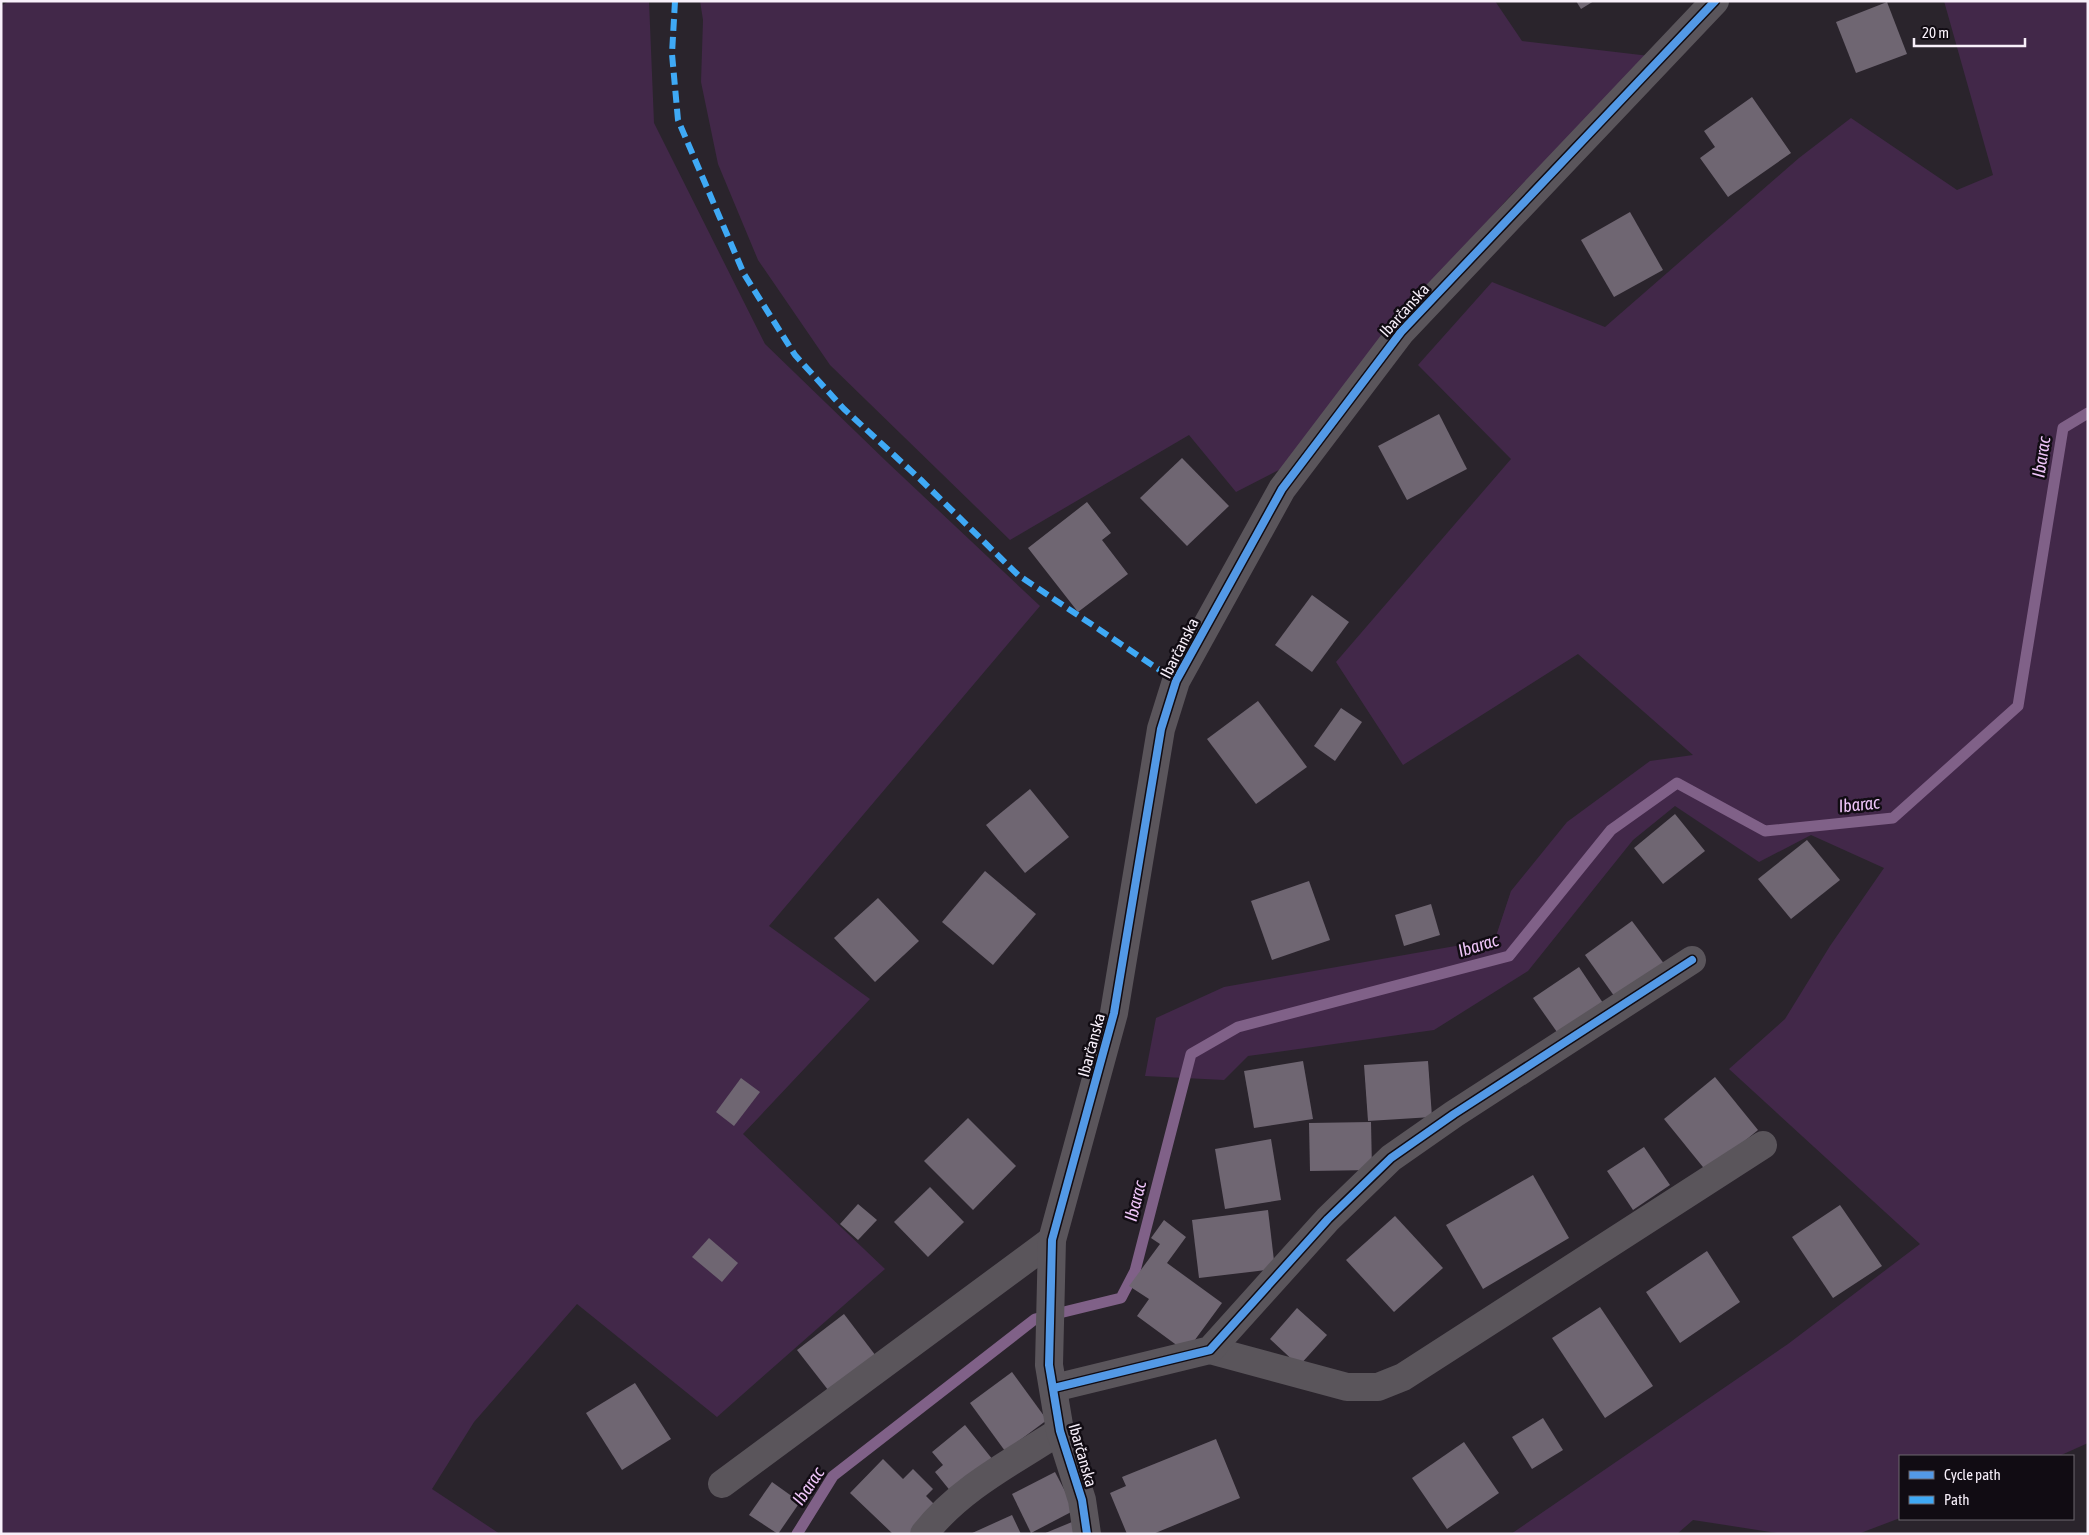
<svg xmlns="http://www.w3.org/2000/svg" width="2089" height="1535" font-family="'Asap Condensed',sans-serif">
	<style>
		.green { fill: #422849 }
		.lines { fill: none; stroke-linecap: round; stroke-linejoin: round }
		.stream { stroke: #806188; stroke-width: 11 }
		.building { fill: #6f6672 }
		.street { stroke: #5a555b; stroke-width: 28 }
		.quiet { stroke: #3fa9f5; stroke-width: 6; stroke-dasharray: 12 6; stroke-linecap: butt }
		.cycleway-casing { stroke: #110c13; stroke-width: 11 }
		.cycleway { stroke: #5399e6; stroke-width: 8 }
		.labels { text-anchor: middle; dominant-baseline: central; stroke-width: 5; stroke-linejoin: round; paint-order: stroke }
		.street-label { font-size: 16px; fill: #f8f0fa; stroke: #110c13 }
		.water-label { font-size: 18px; font-style: italic; fill: #efc5f9; stroke: #110c13 }
	</style>
	<rect width="100%" height="100%" fill="#2a242c"/>
	<g class="green">
		<polygon points="9,1 649,1 654,123 765,344 887,462 1040,606 769,926 870,999 743,1134 885,1269 717,1417 577,1304 474,1422 432,1489 500,1534 1,1534 1,6"/>
		<polygon points="700,1 1495,1 1522,41 1658,57 1512,194 1383,337 1298,460 1236,492 1189,435 1010,540 830,365 758,260 718,164 701,82 703,20"/>
		<polygon points="1944,1 2088,1 2088,1443 2059,1456 1900,1456 1900,1518 1858,1534 1784,1534 1693,1520 1677,1534 1511,1534 1788,1344 1920,1244 1729,1069 1785,1019 1830,946 1884,868 1811,835 1759,862 1675,806 1633,840 1528,971 1434,1030 1248,1056 1224,1080 1145,1076 1156,1018 1224,987 1495,939 1511,891 1567,822 1650,761 1693,755 1578,654 1403,765 1336,662 1511,459 1418,365 1492,282 1605,327 1799,158 1851,118 1957,190 1993,175"/>
	</g>
	<g class="lines">
		<polyline class="stream" points="797,1534 833,1476 1035,1319 1121,1298 1135,1271 1191,1054 1238,1027 1509,956 1611,830 1677,783 1765,831 1893,818 2018,706 2063,428 2088,413"/>
	</g>
	<g class="building">
		<polygon points="1576,1 1594,1 1581,9"/>
		<polygon points="1887,2 1907,54 1856,73 1836,22"/>
		<polygon points="1752,97 1791,153 1728,197 1700,158 1715,147 1704,131"/>
		<polygon points="1630,212 1663,270 1614,297 1581,240"/>
		<polygon points="1439,414 1467,469 1407,500 1378,446"/>
		<polygon points="1182,458 1229,506 1187,546 1140,498"/>
		<polygon points="1087,502 1111,533 1102,540 1128,574 1078,612 1028,548"/>
		<polygon points="1312,595 1349,622 1312,672 1275,645"/>
		<polygon points="1258,701 1307,767 1256,804 1207,739"/>
		<polygon points="1341,708 1362,722 1335,761 1314,746"/>
		<polygon points="1030,789 1069,837 1025,873 986,825"/>
		<polygon points="1675,814 1705,851 1663,884 1634,848"/>
		<polygon points="1807,840 1840,880 1791,919 1758,879"/>
		<polygon points="985,871 1036,914 993,965 942,922"/>
		<polygon points="1309,881 1330,940 1272,960 1251,901"/>
		<polygon points="878,898 919,941 875,982 834,938"/>
		<polygon points="1431,904 1440,935 1404,946 1395,915"/>
		<polygon points="1632,921 1665,965 1617,1000 1585,955"/>
		<polygon points="1579,967 1609,1012 1564,1042 1533,998"/>
		<polygon points="1303,1061 1313,1119 1254,1128 1244,1071"/>
		<polygon points="1428,1061 1432,1117 1368,1121 1364,1065"/>
		<polygon points="1715,1077 1758,1130 1707,1172 1664,1119"/>
		<polygon points="741,1078 760,1092 734,1126 716,1112"/>
		<polygon points="968,1118 1016,1166 973,1210 924,1161"/>
		<polygon points="1371,1122 1372,1170 1310,1171 1309,1123"/>
		<polygon points="1271,1139 1281,1200 1225,1209 1215,1149"/>
		<polygon points="1644,1147 1670,1185 1633,1210 1607,1171"/>
		<polygon points="1533,1175 1569,1238 1483,1289 1446,1225"/>
		<polygon points="930,1187 964,1222 928,1257 894,1222"/>
		<polygon points="858,1204 877,1220 858,1240 840,1224"/>
		<polygon points="1840,1205 1882,1266 1833,1298 1792,1237"/>
		<polygon points="1268,1210 1275,1269 1199,1278 1192,1220"/>
		<polygon points="1395,1216 1443,1268 1394,1312 1346,1260"/>
		<polygon points="1164,1220 1186,1237 1167,1263 1222,1303 1186,1352 1137,1316 1149,1299 1129,1286 1160,1244 1151,1238"/>
		<polygon points="709,1238 738,1263 722,1282 692,1257"/>
		<polygon points="1707,1251 1740,1302 1680,1343 1646,1292"/>
		<polygon points="1600,1307 1653,1386 1605,1418 1552,1338"/>
		<polygon points="1297,1308 1327,1335 1299,1366 1270,1339"/>
		<polygon points="844,1314 879,1360 832,1395 797,1350"/>
		<polygon points="1012,1372 1047,1420 1005,1451 970,1403"/>
		<polygon points="635,1383 671,1439 622,1470 586,1413"/>
		<polygon points="1543,1418 1563,1450 1532,1469 1512,1437"/>
		<polygon points="965,1425 997,1465 956,1498 935,1472 943,1465 932,1452"/>
		<polygon points="1216,1439 1240,1498 1153,1534 1127,1534 1110,1493 1126,1486 1122,1477"/>
		<polygon points="1464,1442 1499,1493 1447,1529 1412,1478"/>
		<polygon points="883,1459 903,1479 913,1469 933,1489 926,1496 941,1511 919,1534 893,1534 850,1493"/>
		<polygon points="1055,1472 1075,1510 1031,1533 1012,1494"/>
		<polygon points="772,1482 800,1502 778,1534 749,1515"/>
		<polygon points="1012,1515 1021,1534 970,1534"/>
		<polygon points="1072,1522 1077,1534 1043,1534"/>
	</g>
	<g class="lines">
		<g class="street">
			<polyline points="1210,1350 1347,1387 1378,1387 1403,1377 1763,1145"/>
			<polyline points="1054,1388 1210,1350 1328,1219 1391,1158 1454,1114 1692,960"/>
			<polyline points="722,1484 1052,1240"/>
			<path d="M924 1534C960 1488 1012 1462 1060 1431"/>
			<polyline points="1087,1534 1082,1500 1060,1431 1049,1365 1052,1240 1114,1013 1161,729 1176,681 1282,489 1401,332 1715,1"/>
		</g>
		<polyline class="quiet" points="675,1 672,54 678,120 744,274 795,355 844,409 921,480 1018,575 1176,681"/>
		<defs>
			<g id="cycleway">
				<polyline points="1054,1388 1210,1350 1328,1219 1391,1158 1454,1114 1692,960"/>
				<polyline points="1087,1534 1082,1500 1060,1431 1049,1365 1052,1240 1114,1013 1161,729 1176,681 1282,489 1401,332 1715,1"/>
			</g>
		</defs>
		<use href="#cycleway" class="cycleway-casing"/>
		<use href="#cycleway" class="cycleway"/>
	</g>
	<g class="labels">
		<g class="street-label">
			<text transform="translate(1404 310) rotate(-48)">Ibarčanska</text>
			<text transform="translate(1179 648) rotate(-63)">Ibarčanska</text>
			<text transform="translate(1091 1045) rotate(-75)">Ibarčanska</text>
			<text transform="translate(1083 1455) rotate(74)">Ibarčanska</text>
		</g>
		<g class="water-label">
			<text transform="translate(2041 457) rotate(-81)">Ibarac</text>
			<text transform="translate(1859 804) rotate(-6)">Ibarac</text>
			<text transform="translate(1478 945) rotate(-17)">Ibarac</text>
			<text transform="translate(1135 1201) rotate(-76)">Ibarac</text>
			<text transform="translate(808 1486) rotate(-56)">Ibarac</text>
		</g>
	</g>
	<rect width="2089" height="1535" fill="none" stroke="#f8f0fa" stroke-width="5"/>
	<rect x="1899" y="1455" width="175" height="65" fill="#110c13" stroke="#6d676f"/>
	<rect x="1909" y="1471" width="25" height="8" fill="#5399e6" stroke="#6d676f"/>
	<text x="1944" y="1480" font-size="15" fill="#f8f0fa">Cycle path</text>
	<rect x="1909" y="1496" width="25" height="8" fill="#3fa9f5" stroke="#6d676f"/>
	<text x="1944" y="1505" font-size="15" fill="#f8f0fa">Path</text>
	<path d="M1914 38v8h111v-8" fill="none" stroke="#f8f0fa" stroke-width="2.5"/>
	<text x="1922" y="38" font-size="15" fill="#f8f0fa" stroke="#110c13" stroke-width="4" paint-order="stroke">20 m</text>
</svg>
